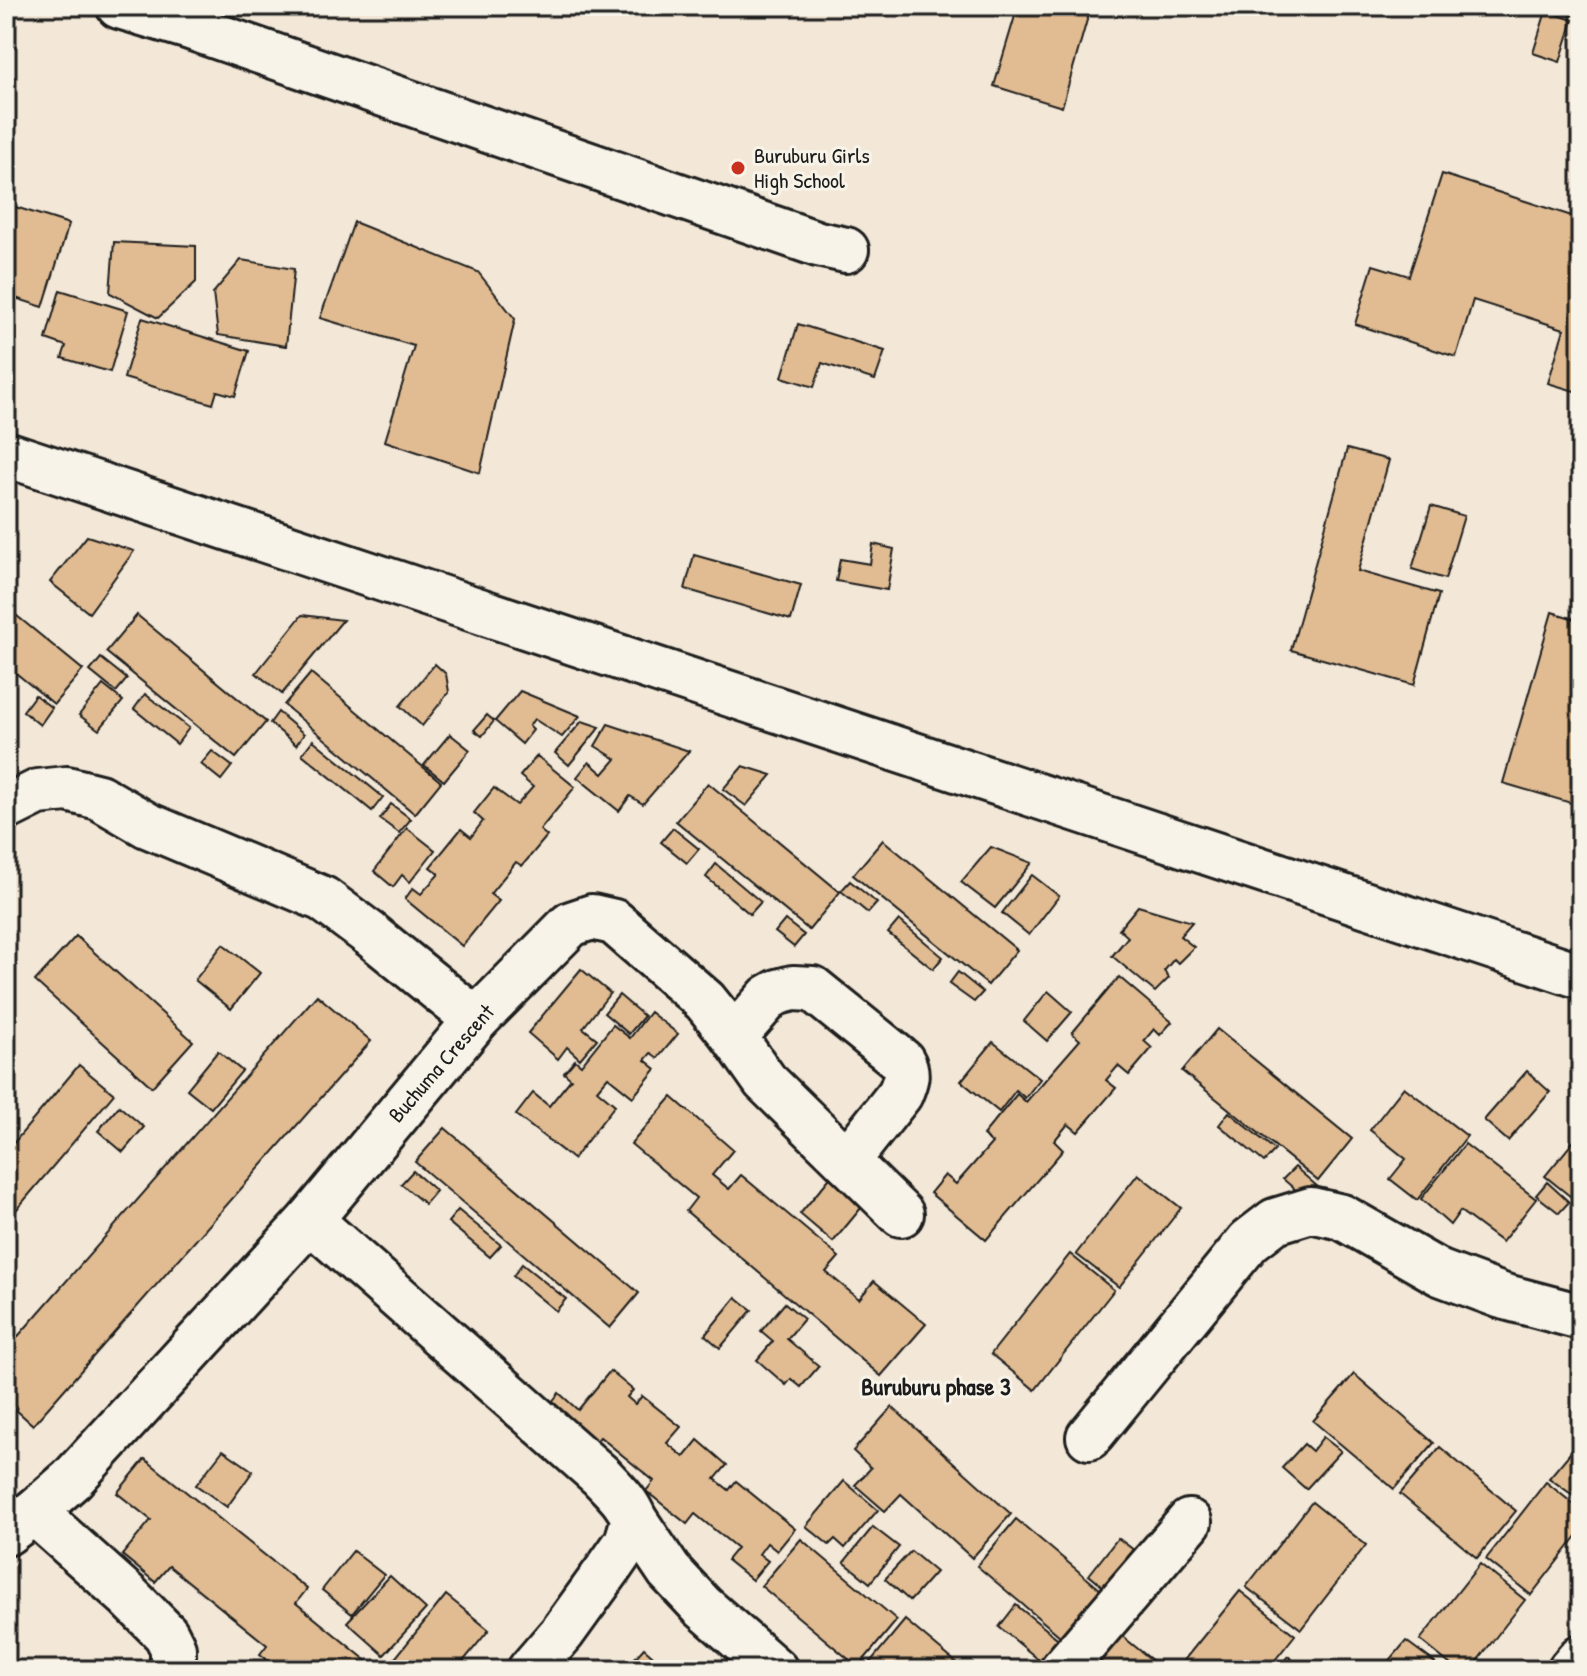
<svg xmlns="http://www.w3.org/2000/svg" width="1587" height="1676" font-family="'Patrick Hand',sans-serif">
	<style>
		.building { fill: #e1bc92; stroke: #1c1c1c; stroke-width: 2 }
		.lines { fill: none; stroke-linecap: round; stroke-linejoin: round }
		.street-casing { stroke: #1c1c1c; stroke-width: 50 }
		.secondary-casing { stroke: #1c1c1c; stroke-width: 50 }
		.street { stroke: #f7f3e8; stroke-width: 44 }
		.secondary { stroke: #f7f3e8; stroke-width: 44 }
		.poi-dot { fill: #c8321e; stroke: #f7f3e8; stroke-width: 3 }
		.labels { text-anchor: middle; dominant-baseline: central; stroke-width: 6; stroke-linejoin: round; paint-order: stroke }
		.poi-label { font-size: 22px; fill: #1c1c1c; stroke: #f7f3e8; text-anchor: start }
		.street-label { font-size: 22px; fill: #1c1c1c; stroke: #f7f3e8 }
		.neighbourhood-label { font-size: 24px; font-weight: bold; fill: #1c1c1c; stroke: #f7f3e8 }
	</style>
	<rect width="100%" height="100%" fill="#f3e8d7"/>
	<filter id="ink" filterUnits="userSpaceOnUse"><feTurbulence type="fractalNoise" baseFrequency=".0125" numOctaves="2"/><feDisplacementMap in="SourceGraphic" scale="16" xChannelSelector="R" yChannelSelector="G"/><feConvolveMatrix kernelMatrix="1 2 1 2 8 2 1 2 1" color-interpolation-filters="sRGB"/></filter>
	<g filter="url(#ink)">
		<g class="building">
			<polygon points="1018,6 1091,6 1062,107 994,86"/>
			<polygon points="1541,6 1574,6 1572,15"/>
			<polygon points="1546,11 1573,20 1560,62 1533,53"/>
			<polygon points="1442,174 1581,219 1581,393 1548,383 1564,329 1473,300 1456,357 1355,324 1373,265 1409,276"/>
			<polygon points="6,204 69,224 43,307 6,295"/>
			<polygon points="354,222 478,272 515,319 480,473 385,441 414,346 320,318"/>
			<polygon points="114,242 196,246 196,282 158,318 110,293"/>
			<polygon points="241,260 294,269 286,346 218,335 213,293"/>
			<polygon points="60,290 128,311 110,372 62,358 66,346 46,339"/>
			<polygon points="142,318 249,351 235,396 217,391 213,404 124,378"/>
			<polygon points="798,324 885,351 875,380 822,363 814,387 782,377"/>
			<polygon points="1347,449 1389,460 1358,571 1439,594 1414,685 1291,650"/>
			<polygon points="1431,506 1464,516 1445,579 1412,569"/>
			<polygon points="87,536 134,551 89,613 50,582"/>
			<polygon points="873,544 894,549 887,590 836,581 840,559 870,564"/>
			<polygon points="694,555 801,585 791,620 685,589"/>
			<polygon points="6,607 83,670 54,704 6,665"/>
			<polygon points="1552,612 1581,621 1581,806 1503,783"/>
			<polygon points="137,615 266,722 236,758 106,652"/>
			<polygon points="302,615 343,620 282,694 256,673"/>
			<polygon points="101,658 127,679 116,692 90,671"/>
			<polygon points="435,664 446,674 449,692 422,726 400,706"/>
			<polygon points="311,673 441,782 415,814 284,705"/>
			<polygon points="103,685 123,701 99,730 79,715"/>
			<polygon points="520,691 580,716 562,737 534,719 529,726 533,730 522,744 495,721"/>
			<polygon points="145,694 189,728 177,744 134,709"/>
			<polygon points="35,695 52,708 40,725 23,711"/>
			<polygon points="278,712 304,734 296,745 270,723"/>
			<polygon points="487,715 494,721 482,736 474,730"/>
			<polygon points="582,721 600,727 569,765 555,753"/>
			<polygon points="608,724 689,751 643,804 630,796 619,811 577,777 589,762 603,774 616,759 595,746"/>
			<polygon points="450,734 470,750 444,781 424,765"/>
			<polygon points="313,740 383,797 372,811 302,754"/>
			<polygon points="212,751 232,766 221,780 201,764"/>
			<polygon points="537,756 575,787 540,830 547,836 522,866 516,862 490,894 499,901 462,946 405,899 413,888 421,894 439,874 430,867 461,829 471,837 483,821 474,813 494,788 517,805 533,787 520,776"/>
			<polygon points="743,766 772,775 746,806 723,789"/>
			<polygon points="708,783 840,892 809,930 676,821"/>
			<polygon points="391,804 411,819 399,833 380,819"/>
			<polygon points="407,828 435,850 410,882 402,875 393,887 374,871"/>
			<polygon points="673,828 699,849 687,863 661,842"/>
			<polygon points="883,840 1017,950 988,985 853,875"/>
			<polygon points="991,847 1032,863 995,908 961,882"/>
			<polygon points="716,864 761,902 750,914 706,877"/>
			<polygon points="1032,875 1059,896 1029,935 1002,913"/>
			<polygon points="850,881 877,903 868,913 841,891"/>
			<polygon points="1138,906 1192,922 1180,936 1194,947 1178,963 1174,959 1164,971 1169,978 1155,992 1112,956 1128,937 1119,929"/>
			<polygon points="785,920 804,935 794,947 775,932"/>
			<polygon points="899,920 943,957 933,969 888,933"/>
			<polygon points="76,936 193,1041 152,1087 35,981"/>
			<polygon points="223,944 260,973 231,1009 195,980"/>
			<polygon points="581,969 610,993 583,1028 597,1039 580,1059 567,1047 558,1059 528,1033"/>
			<polygon points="958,972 983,992 974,1002 949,984"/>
			<polygon points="1119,977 1172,1022 1160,1035 1154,1029 1144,1041 1152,1048 1129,1075 1118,1066 1106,1080 1116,1088 1078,1132 1068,1124 1054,1141 1063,1150 986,1240 930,1193 945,1175 956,1184 992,1143 983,1135 1017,1094 1026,1102 1080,1040 1072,1033"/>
			<polygon points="1048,991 1072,1012 1047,1041 1024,1021"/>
			<polygon points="317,995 371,1041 33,1425 6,1401 6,1350"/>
			<polygon points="619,995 644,1016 629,1034 604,1013"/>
			<polygon points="650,1012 678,1034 658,1058 651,1053 645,1060 656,1069 633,1097 608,1077 597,1090 615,1105 573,1159 516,1115 533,1093 549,1106 571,1079 564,1073 575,1060 581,1065 613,1025 630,1038"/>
			<polygon points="1217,1029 1352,1139 1318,1181 1182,1071"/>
			<polygon points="993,1042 1040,1079 1025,1098 1016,1090 999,1112 961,1081"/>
			<polygon points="218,1051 242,1071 211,1108 187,1089"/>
			<polygon points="79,1065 114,1094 6,1222 6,1152"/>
			<polygon points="1527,1071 1550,1092 1508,1141 1484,1120"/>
			<polygon points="1404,1087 1467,1136 1417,1200 1390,1179 1406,1159 1370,1130"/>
			<polygon points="672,1097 733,1150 712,1175 729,1189 741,1175 839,1257 826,1272 859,1299 874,1281 926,1324 881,1376 686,1211 696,1198 631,1144"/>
			<polygon points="119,1106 144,1127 123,1152 98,1131"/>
			<polygon points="1229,1112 1275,1150 1264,1162 1219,1125"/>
			<polygon points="445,1128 639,1293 610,1328 415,1162"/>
			<polygon points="1577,1137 1581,1140 1581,1205 1545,1176"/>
			<polygon points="1465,1144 1536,1199 1502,1242 1460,1211 1450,1225 1421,1199"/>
			<polygon points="1295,1167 1318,1187 1306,1199 1283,1179"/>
			<polygon points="413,1171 436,1191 425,1204 401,1184"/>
			<polygon points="833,1174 866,1202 833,1242 800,1214"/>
			<polygon points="1138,1174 1181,1208 1119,1287 1076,1254"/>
			<polygon points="1547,1182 1569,1202 1559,1213 1536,1195"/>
			<polygon points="458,1210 501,1245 490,1257 448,1222"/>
			<polygon points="1070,1254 1114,1290 1035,1390 991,1354"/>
			<polygon points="522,1264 566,1299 556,1311 513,1276"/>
			<polygon points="736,1297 752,1310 720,1348 705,1335"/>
			<polygon points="785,1303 804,1319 787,1339 819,1366 801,1387 791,1379 786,1385 757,1360 773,1341 761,1331"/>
			<polygon points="610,1371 633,1390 627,1397 635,1404 642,1396 681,1427 667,1443 684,1457 698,1440 727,1465 715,1479 729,1490 736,1481 795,1529 777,1551 767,1543 759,1554 768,1561 752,1580 727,1560 737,1548 695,1514 687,1524 646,1491 654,1481 600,1437 594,1444 548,1407 559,1393 578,1410"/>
			<polygon points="1354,1374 1434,1443 1394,1489 1313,1421"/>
			<polygon points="892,1407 1011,1514 972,1558 901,1494 885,1511 855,1485 871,1468 853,1451"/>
			<polygon points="1323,1437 1341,1451 1306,1489 1282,1468 1304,1444 1312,1451"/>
			<polygon points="1581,1440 1581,1501 1549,1478"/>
			<polygon points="1440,1447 1516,1511 1477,1558 1400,1494"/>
			<polygon points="223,1450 253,1471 227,1507 196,1485"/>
			<polygon points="145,1459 307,1589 296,1603 378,1670 280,1670 260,1654 267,1645 169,1566 155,1582 122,1555 151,1520 117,1493"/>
			<polygon points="844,1481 878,1510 845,1548 835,1539 829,1545 806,1526"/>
			<polygon points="1546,1482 1581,1510 1581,1531 1531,1595 1486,1559"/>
			<polygon points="1312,1502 1366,1545 1301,1629 1246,1587"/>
			<polygon points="1016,1519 1113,1600 1073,1647 977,1566"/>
			<polygon points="873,1527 899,1547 870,1583 844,1562"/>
			<polygon points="1118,1538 1143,1557 1113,1595 1089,1575"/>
			<polygon points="801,1539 897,1620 858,1667 761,1586"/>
			<polygon points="353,1551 384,1575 352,1614 322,1590"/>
			<polygon points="911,1551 936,1572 910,1601 885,1579"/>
			<polygon points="1480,1564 1525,1600 1470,1670 1457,1670 1420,1640"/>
			<polygon points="390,1576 426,1609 384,1655 347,1622"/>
			<polygon points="1240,1591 1295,1635 1267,1670 1176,1670"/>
			<polygon points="446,1595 489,1630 456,1670 402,1670 392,1662"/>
			<polygon points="1016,1605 1062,1642 1044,1664 999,1627"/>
			<polygon points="905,1620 965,1670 870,1670 866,1667"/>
			<polygon points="1116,1631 1164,1670 1085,1670"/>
			<polygon points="1406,1641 1429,1658 1443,1670 1382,1670"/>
			<polygon points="644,1648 669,1670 624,1670"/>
			<polygon points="1288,1656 1305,1670 1277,1670"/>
		</g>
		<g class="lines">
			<defs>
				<g id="street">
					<polyline points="119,6 190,27 818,244 846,250"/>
					<polyline points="6,808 38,792 67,789 99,797 147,825 323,899 370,934 476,1020"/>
					<path d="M734 1037 769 997 778 992 793 988 813 989 902 1061C909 1073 905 1082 900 1094L847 1161"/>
					<polyline points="1089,1437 1249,1241 1275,1221 1311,1210 1342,1217 1440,1273 1502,1296 1581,1317"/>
					<polyline points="34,1512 127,1595 166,1634 173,1648 173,1660 171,1670"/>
					<polyline points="634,1519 669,1571 702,1606 775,1670"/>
					<polyline points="6,1533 34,1512 72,1479 310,1220"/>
					<path d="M530 1670 562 1633 609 1568 627 1542 634 1519C627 1501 614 1490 601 1476L310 1220 476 1020 571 924 592 917 614 922 705 1001 734 1037 765 1081 901 1214"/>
					<polyline points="1062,1670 1189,1522"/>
					<polyline points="1570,1670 1581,1657"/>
				</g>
				<polyline id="secondary" points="6,454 1581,976"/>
			</defs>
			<use href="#street" class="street-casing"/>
			<use href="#secondary" class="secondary-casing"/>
			<use href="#street" class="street"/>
			<use href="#secondary" class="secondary"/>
		</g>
	</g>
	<circle class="poi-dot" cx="738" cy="168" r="8"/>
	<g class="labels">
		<g class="poi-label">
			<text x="754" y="155">Buruburu Girls<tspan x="754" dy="25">High School</tspan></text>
		</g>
		<g class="street-label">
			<text transform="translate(441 1063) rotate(-49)">Buchuma Crescent</text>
		</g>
		<g class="neighbourhood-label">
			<text x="936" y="1386">Buruburu phase 3</text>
		</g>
	</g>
	<rect width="1587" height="1676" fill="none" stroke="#f7f3e8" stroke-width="32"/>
	<rect x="16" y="16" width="1555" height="1644" fill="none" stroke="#1c1c1c" stroke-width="3" filter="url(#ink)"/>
</svg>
